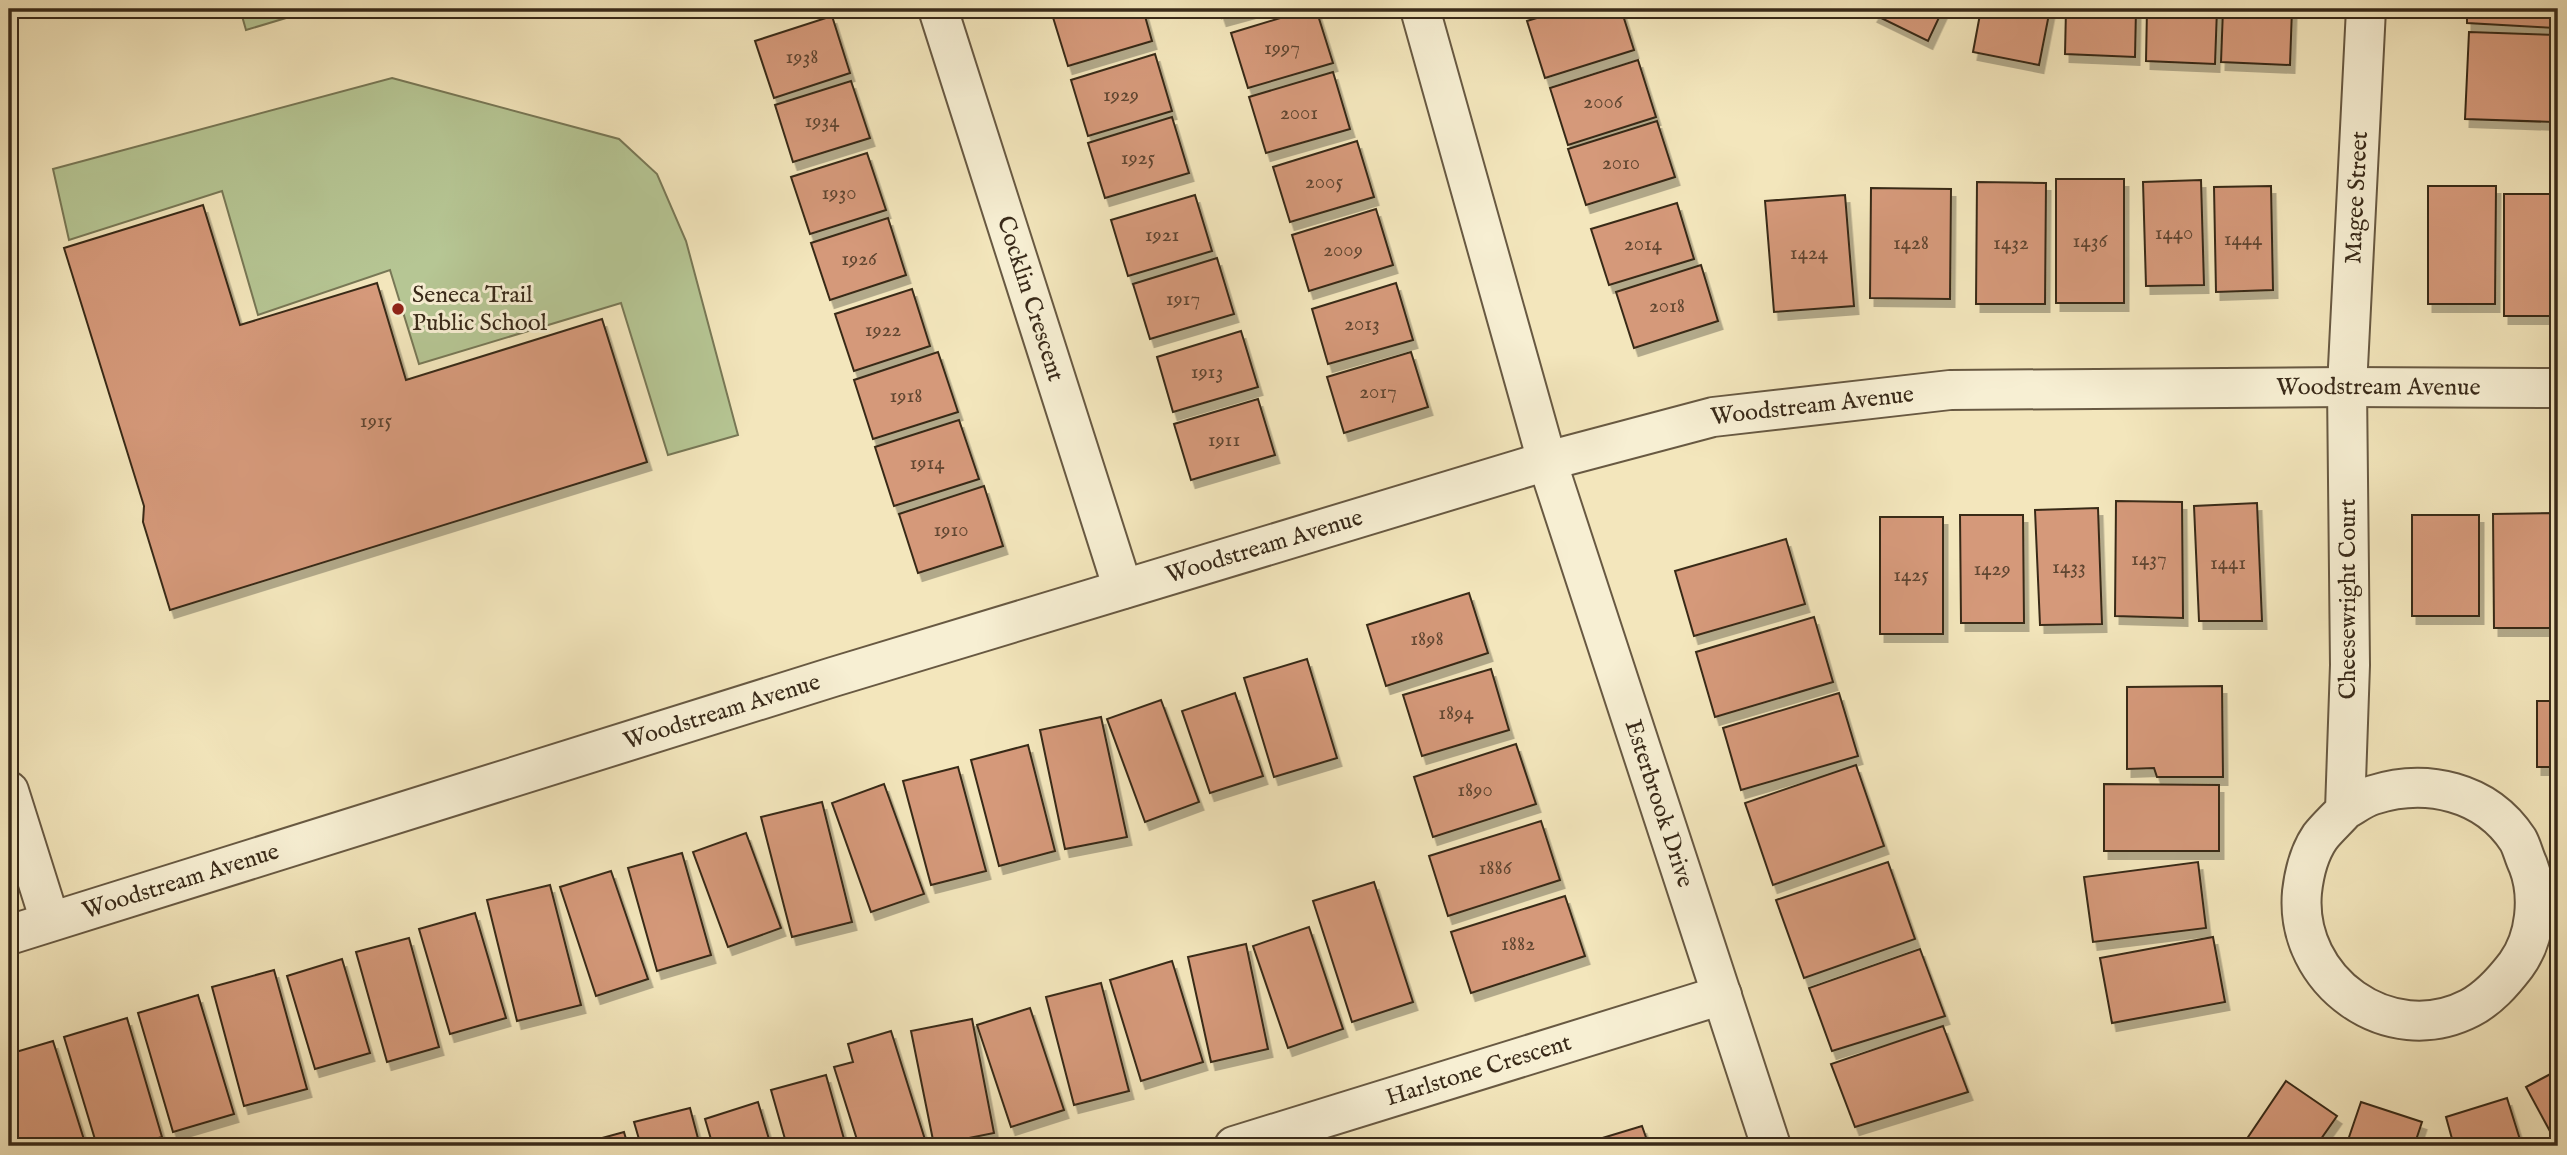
<svg xmlns="http://www.w3.org/2000/svg" width="2567" height="1155" font-family="'IM FELL English',serif">
	<style>
		.green { fill: #b6c694; stroke: #787856; stroke-width: 2 }
		.building { fill: #d5997a; stroke: #392a19; stroke-width: 2; filter: url(#shadow) }
		.lines { fill: none; stroke-linecap: round; stroke-linejoin: round }
		.minor-casing { stroke: #685942; stroke-width: 42 }
		.minor { stroke: #f7efd3; stroke-width: 38 }
		.poi-dot { fill: #8f2418; stroke: #f7efd3; stroke-width: 2.5 }
		.labels { text-anchor: middle; dominant-baseline: central; stroke-width: 6; stroke-linejoin: round; paint-order: stroke }
		.number-label { font-size: 21px; fill: #604631 }
		.street-label { font-size: 24px; fill: #392a19; stroke: #f7efd3 }
		.poi-label { font-size: 24px; fill: #392a19; stroke: #f7efd3; text-anchor: start }
	</style>
	<defs>
		<filter id="shadow"><feDropShadow dx="4.5" dy="8" stdDeviation="0" flood-color="#0004"/></filter>
	</defs>
	<rect width="100%" height="100%" fill="#f3e6bc"/>
	<filter id="stains"><feTurbulence type="fractalNoise" baseFrequency=".00286" numOctaves="4"/><feColorMatrix values="0 0 0 0 .2 0 0 0 0 .09 0 0 0 0 .02 0 0 0 .5 -.17"/></filter>
	<radialGradient id="worn" r=".72"><stop offset=".6" stop-color="#630" stop-opacity="0"/><stop offset="1" stop-color="#630" stop-opacity=".3"/></radialGradient>
	<g class="green">
		<polygon points="240,9 316,9 246,30"/>
		<polygon points="392,78 619,139 657,174 686,241 738,435 668,455 621,303 419,364 390,270 258,315 222,191 69,240 53,169"/>
	</g>
	<g class="building">
		<polygon points="1057,9 1143,9 1152,41 1068,66 1051,11"/>
		<polygon points="1219,9 1255,9 1222,18"/>
		<polygon points="1310,9 1316,9 1333,63 1248,88 1231,33"/>
		<polygon points="1566,9 1621,9 1634,50 1545,78 1527,21"/>
		<polygon points="1876,9 1943,9 1928,41 1873,14"/>
		<polygon points="1981,9 2050,9 2039,65 1973,52"/>
		<polygon points="2066,9 2136,9 2135,57 2065,54"/>
		<polygon points="2147,9 2217,9 2215,64 2146,61"/>
		<polygon points="2223,9 2292,9 2290,65 2221,62"/>
		<polygon points="2467,9 2554,9 2554,28 2467,23"/>
		<polygon points="832,16 850,73 774,98 755,41"/>
		<polygon points="2469,32 2556,35 2553,122 2465,119"/>
		<polygon points="1155,54 1172,111 1088,136 1071,80"/>
		<polygon points="1638,60 1656,117 1568,145 1550,88"/>
		<polygon points="1333,72 1350,129 1266,153 1249,97"/>
		<polygon points="851,81 870,138 793,162 775,105"/>
		<polygon points="1172,117 1189,173 1105,198 1088,143"/>
		<polygon points="1657,121 1675,177 1586,205 1568,149"/>
		<polygon points="1357,141 1374,197 1290,222 1273,167"/>
		<polygon points="867,153 886,210 810,234 791,177"/>
		<rect x="2056" y="179" width="68" height="124"/>
		<polygon points="2201,180 2204,285 2146,286 2143,182"/>
		<polygon points="1977,182 2046,183 2045,304 1976,304"/>
		<polygon points="2271,186 2273,290 2216,292 2214,187"/>
		<polygon points="2428,186 2496,186 2495,304 2428,304"/>
		<polygon points="1871,188 1951,189 1950,299 1870,298"/>
		<rect x="2504" y="194" width="54" height="122"/>
		<polygon points="1195,195 1212,251 1128,276 1111,220"/>
		<polygon points="1845,195 1854,306 1774,312 1765,201"/>
		<polygon points="1677,203 1694,259 1609,285 1591,229"/>
		<polygon points="203,205 240,325 377,283 406,380 602,319 647,462 170,610 143,522 144,506 64,248"/>
		<polygon points="1376,209 1393,265 1309,291 1292,235"/>
		<polygon points="888,218 906,275 830,300 811,243"/>
		<polygon points="1217,258 1234,314 1150,339 1133,284"/>
		<polygon points="1701,265 1718,321 1634,348 1616,292"/>
		<polygon points="1396,283 1413,340 1328,364 1312,309"/>
		<polygon points="912,289 930,346 854,371 835,314"/>
		<polygon points="1241,331 1258,387 1173,412 1157,357"/>
		<polygon points="938,352 958,412 873,439 854,380"/>
		<polygon points="1411,352 1428,407 1344,433 1327,377"/>
		<polygon points="1258,399 1275,455 1191,480 1174,424"/>
		<polygon points="959,420 979,479 894,506 875,447"/>
		<polygon points="984,486 1003,546 918,573 899,514"/>
		<polygon points="2116,501 2182,502 2183,618 2115,616"/>
		<polygon points="2257,503 2262,621 2199,621 2194,506"/>
		<polygon points="2098,508 2102,624 2040,625 2035,510"/>
		<polygon points="2558,513 2558,628 2494,628 2493,514"/>
		<polygon points="1960,515 2023,515 2024,623 1961,623"/>
		<rect x="2412" y="515" width="67" height="101"/>
		<rect x="1880" y="517" width="63" height="117"/>
		<polygon points="1786,539 1805,604 1694,636 1675,571"/>
		<polygon points="1469,593 1488,653 1386,686 1367,625"/>
		<polygon points="1814,617 1833,682 1715,717 1696,652"/>
		<polygon points="1307,659 1337,758 1274,777 1244,678"/>
		<polygon points="1491,669 1509,730 1422,756 1403,695"/>
		<polygon points="2222,686 2223,777 2157,777 2154,768 2127,769 2127,687"/>
		<polygon points="1235,693 1263,776 1210,793 1182,711"/>
		<polygon points="1839,693 1858,756 1741,790 1723,728"/>
		<polygon points="1161,700 1199,802 1145,822 1107,719"/>
		<rect x="2537" y="701" width="21" height="66"/>
		<polygon points="1101,717 1127,837 1065,849 1040,730"/>
		<polygon points="1516,744 1536,804 1433,837 1414,777"/>
		<polygon points="1028,745 1055,851 999,866 971,760"/>
		<polygon points="1856,765 1884,846 1773,885 1745,803"/>
		<polygon points="958,767 986,871 931,885 903,781"/>
		<polygon points="884,784 924,894 871,912 832,803"/>
		<polygon points="2104,784 2219,785 2219,851 2104,851"/>
		<polygon points="822,802 852,922 792,937 761,817"/>
		<polygon points="1541,821 1560,880 1448,916 1429,856"/>
		<polygon points="746,833 781,928 728,947 693,852"/>
		<polygon points="682,853 711,955 657,971 628,868"/>
		<polygon points="1888,862 1915,939 1804,978 1776,900"/>
		<polygon points="2198,862 2206,928 2093,942 2084,877"/>
		<polygon points="611,871 648,979 596,996 560,887"/>
		<polygon points="1374,882 1413,1002 1352,1022 1313,901"/>
		<polygon points="550,885 581,1005 517,1021 487,900"/>
		<polygon points="1565,896 1585,956 1471,993 1451,932"/>
		<polygon points="475,913 506,1018 450,1034 419,929"/>
		<polygon points="1309,927 1343,1029 1288,1048 1253,946"/>
		<polygon points="2213,937 2225,1002 2112,1023 2100,958"/>
		<polygon points="409,938 439,1047 387,1062 356,952"/>
		<polygon points="1246,944 1268,1049 1211,1062 1188,957"/>
		<polygon points="1920,949 1945,1016 1832,1051 1809,988"/>
		<polygon points="342,959 370,1053 315,1069 287,976"/>
		<polygon points="1172,961 1203,1062 1141,1081 1110,980"/>
		<polygon points="274,970 307,1089 244,1106 212,987"/>
		<polygon points="1101,983 1129,1091 1074,1105 1046,997"/>
		<polygon points="198,995 234,1114 173,1132 138,1013"/>
		<polygon points="1030,1008 1064,1110 1011,1127 977,1025"/>
		<polygon points="127,1018 162,1137 129,1146 97,1146 64,1037"/>
		<polygon points="972,1019 994,1133 934,1145 911,1031"/>
		<polygon points="1943,1026 1968,1092 1855,1127 1831,1064"/>
		<polygon points="891,1031 927,1146 859,1146 834,1067 853,1062 848,1044"/>
		<polygon points="53,1041 86,1146 17,1146 9,1120 9,1054"/>
		<polygon points="2558,1070 2558,1146 2526,1087"/>
		<polygon points="826,1075 846,1146 787,1146 771,1090"/>
		<polygon points="2286,1081 2337,1116 2316,1146 2242,1146"/>
		<polygon points="2507,1098 2522,1146 2454,1146 2446,1117"/>
		<polygon points="758,1102 771,1146 713,1146 705,1119"/>
		<polygon points="2361,1102 2422,1122 2414,1146 2346,1146"/>
		<polygon points="690,1108 700,1146 641,1146 634,1122"/>
		<polygon points="1642,1126 1649,1146 1576,1146"/>
		<polygon points="624,1132 628,1146 573,1146"/>
	</g>
	<g class="lines">
		<defs>
			<g id="minor">
				<path id="s1" d="M938 9 1123 589"/>
				<path id="s2" d="M1420 9 1547 461 1771 1146"/>
				<polyline points="9,791 50,921"/>
				<path id="s3" d="M2345 810C2354 805 2363 798 2373 795 2426 778 2486 791 2518 840 2522 847 2524 857 2528 865 2540 896 2536 938 2516 965 2503 982 2489 998 2470 1008 2389 1050 2294 981 2302 892 2304 874 2309 853 2320 837 2327 828 2337 819 2345 810L2350 665 2347 387 2366 9"/>
				<path id="s4" d="M9 935 833 677 1547 461 1713 417 1950 390 2347 387 2558 388"/>
				<path id="s5" d="M1234 1146 1722 995"/>
			</g>
		</defs>
		<use href="#minor" class="minor-casing"/>
		<use href="#minor" class="minor"/>
	</g>
	<circle class="poi-dot" cx="398" cy="309" r="7"/>
	<g class="labels">
		<g class="number-label">
			<text x="1282" y="48">1997</text>
			<text x="802" y="57">1938</text>
			<text x="1121" y="95">1929</text>
			<text x="1603" y="102">2006</text>
			<text x="1299" y="113">2001</text>
			<text x="822" y="121">1934</text>
			<text x="1138" y="158">1925</text>
			<text x="1621" y="163">2010</text>
			<text x="1324" y="182">2005</text>
			<text x="839" y="193">1930</text>
			<text x="2174" y="233">1440</text>
			<text x="1162" y="235">1921</text>
			<text x="2243" y="239">1444</text>
			<text x="2090" y="241">1436</text>
			<text x="1911" y="243">1428</text>
			<text x="2011" y="243">1432</text>
			<text x="1643" y="244">2014</text>
			<text x="1343" y="250">2009</text>
			<text x="1809" y="253">1424</text>
			<text x="859" y="259">1926</text>
			<text x="1183" y="299">1917</text>
			<text x="1667" y="306">2018</text>
			<text x="1362" y="324">2013</text>
			<text x="883" y="330">1922</text>
			<text x="1207" y="372">1913</text>
			<text x="1378" y="392">2017</text>
			<text x="906" y="396">1918</text>
			<text x="376" y="421">1915</text>
			<text x="1224" y="440">1911</text>
			<text x="927" y="463">1914</text>
			<text x="951" y="530">1910</text>
			<text x="2149" y="559">1437</text>
			<text x="2228" y="563">1441</text>
			<text x="2069" y="567">1433</text>
			<text x="1992" y="569">1429</text>
			<text x="1911" y="575">1425</text>
			<text x="1427" y="639">1898</text>
			<text x="1456" y="713">1894</text>
			<text x="1475" y="790">1890</text>
			<text x="1495" y="868">1886</text>
			<text x="1518" y="944">1882</text>
		</g>
		<g class="street-label">
			<text stroke="none"><textPath href="#s3" startOffset="1346">Magee Street</textPath></text>
			<text stroke="none"><textPath href="#s1" startOffset="304">Cocklin Crescent</textPath></text>
			<text stroke="none"><textPath href="#s4" startOffset="2448">Woodstream Avenue</textPath></text>
			<text stroke="none"><textPath href="#s4" startOffset="1881">Woodstream Avenue</textPath></text>
			<text stroke="none"><textPath href="#s4" startOffset="1314">Woodstream Avenue</textPath></text>
			<text transform="translate(2348 599) rotate(-90)">Cheesewright Court</text>
			<text stroke="none"><textPath href="#s4" startOffset="747">Woodstream Avenue</textPath></text>
			<text stroke="none"><textPath href="#s2" startOffset="830">Esterbrook Drive</textPath></text>
			<text stroke="none"><textPath href="#s4" startOffset="180">Woodstream Avenue</textPath></text>
			<text stroke="none"><textPath href="#s5" startOffset="256">Harlstone Crescent</textPath></text>
		</g>
		<g class="poi-label">
			<text x="412" y="295">Seneca Trail<tspan x="412" dy="28">Public School</tspan></text>
		</g>
	</g>
	<rect width="2567" height="1155" fill="none" stroke="#f3e6bc" stroke-width="35"/>
	<rect x="10" y="10" width="2546" height="1134" fill="none" stroke="#392a19" stroke-width="3.5"/>
	<rect x="18" y="18" width="2532" height="1120" fill="none" stroke="#392a19" stroke-width="2"/>
	<rect width="100%" height="100%" filter="url(#stains)"/>
	<rect width="100%" height="100%" fill="url(#worn)"/>
</svg>
